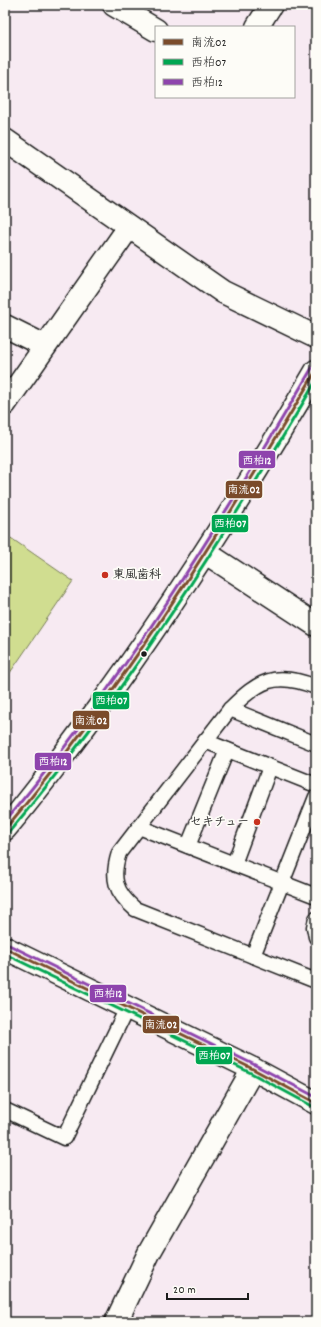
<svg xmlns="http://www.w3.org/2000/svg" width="321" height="1327" font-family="Dekko,'Klee One',sans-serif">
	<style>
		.green { fill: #d0dd90; stroke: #767c56 }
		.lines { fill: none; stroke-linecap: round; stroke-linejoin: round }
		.lane-casing { stroke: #1c1c1c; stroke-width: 17 }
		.street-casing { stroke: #1c1c1c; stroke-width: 25 }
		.secondary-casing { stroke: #1c1c1c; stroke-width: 25 }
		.lane { stroke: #fdfcf7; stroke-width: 14 }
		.street { stroke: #fdfcf7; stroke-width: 22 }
		.secondary { stroke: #fdfcf7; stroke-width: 22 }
		.bus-1-casing { stroke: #fdfcf7; stroke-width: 6 }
		.bus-2-casing { stroke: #fdfcf7; stroke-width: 6 }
		.bus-3-casing { stroke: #fdfcf7; stroke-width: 6 }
		.bus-1 { stroke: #7a4b2a; stroke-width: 3 }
		.bus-2 { stroke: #00a651; stroke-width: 3 }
		.bus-3 { stroke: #8e44ad; stroke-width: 3 }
		.poi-dot { fill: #c8321e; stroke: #fdfcf7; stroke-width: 1.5 }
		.bus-dot { fill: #1c1c1c; stroke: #fdfcf7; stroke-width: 1.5 }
		.labels { text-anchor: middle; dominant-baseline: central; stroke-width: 3.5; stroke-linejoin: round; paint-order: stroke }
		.poi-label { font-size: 12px; font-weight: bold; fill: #1c1c1c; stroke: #fdfcf7; text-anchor: start }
		.line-badge { stroke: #fdfcf7; stroke-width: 1.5 }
		.badge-label { font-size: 11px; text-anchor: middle; font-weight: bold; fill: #fff }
	</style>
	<rect width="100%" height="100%" fill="#f7eaf2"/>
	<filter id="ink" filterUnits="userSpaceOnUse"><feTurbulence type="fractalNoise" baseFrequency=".025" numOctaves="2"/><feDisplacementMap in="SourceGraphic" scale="8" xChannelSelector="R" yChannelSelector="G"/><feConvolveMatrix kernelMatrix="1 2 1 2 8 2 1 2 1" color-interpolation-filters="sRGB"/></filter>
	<g filter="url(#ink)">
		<polygon class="green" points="5,534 73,581 5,680"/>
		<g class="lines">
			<defs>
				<g id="lane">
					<path d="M316 687C275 671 259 680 230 709L119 853C111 878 115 892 135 909L316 981"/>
					<polyline points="230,709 316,744"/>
					<polyline points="205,741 316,785"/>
					<polyline points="139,827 316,896"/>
					<polyline points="188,846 227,750"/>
					<polyline points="234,864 270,767"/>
					<polyline points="316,919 314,927 316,937"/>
					<polyline points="253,956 316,797"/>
					<polyline points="5,1110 64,1138 127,1008"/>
				</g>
				<g id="street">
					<polyline points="114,5 156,30"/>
					<polyline points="257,27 271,5"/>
					<polyline points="5,140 223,292 316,337"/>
					<polyline points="5,326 45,346"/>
					<polyline points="5,404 129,227"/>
					<polyline points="206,553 316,625"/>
					<polyline points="116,1322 149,1253 253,1069"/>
				</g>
				<g id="secondary">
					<path d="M5 829C37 792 65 753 94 714 175 604 247 489 316 371"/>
					<polyline points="5,948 253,1069 316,1103"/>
				</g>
			</defs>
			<use href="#lane" class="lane-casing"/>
			<use href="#street" class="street-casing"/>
			<use href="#secondary" class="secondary-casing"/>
			<use href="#lane" class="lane"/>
			<use href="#street" class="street"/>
			<use href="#secondary" class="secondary"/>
			<defs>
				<g id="bus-1">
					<path d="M5 829C124 688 222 529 316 371"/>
					<polyline points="5,948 253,1069 316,1103"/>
				</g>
				<g id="bus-2">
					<path d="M9 832C126 693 224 537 316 381"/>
					<polyline points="5,954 251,1073 314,1107"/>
				</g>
				<g id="bus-3">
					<path d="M5 821C122 683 220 524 312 368"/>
					<polyline points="7,944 255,1065 316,1097"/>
				</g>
			</defs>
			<use href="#bus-1" class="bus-1-casing"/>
			<use href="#bus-2" class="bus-2-casing"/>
			<use href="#bus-3" class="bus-3-casing"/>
			<use href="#bus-1" class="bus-1"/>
			<use href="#bus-2" class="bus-2"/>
			<use href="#bus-3" class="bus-3"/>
		</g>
	</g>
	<g class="poi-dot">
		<circle cx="105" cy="575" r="4"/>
		<circle cx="257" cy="822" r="4"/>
	</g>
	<circle class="bus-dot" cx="144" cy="654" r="3.5"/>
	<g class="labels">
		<g class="poi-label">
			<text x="113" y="575">東風歯科</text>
			<text x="249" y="822" text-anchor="end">セキチュー</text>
		</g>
	</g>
	<g class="line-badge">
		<rect x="238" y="450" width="38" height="19" rx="4" fill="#8e44ad"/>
		<rect x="225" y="480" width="38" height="19" rx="4" fill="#7a4b2a"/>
		<rect x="211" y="514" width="38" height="19" rx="4" fill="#00a651"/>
		<rect x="92" y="691" width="38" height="19" rx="4" fill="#00a651"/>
		<rect x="72" y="710" width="38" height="20" rx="4" fill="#7a4b2a"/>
		<rect x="34" y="752" width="38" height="19" rx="4" fill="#8e44ad"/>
		<rect x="89" y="984" width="38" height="19" rx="4" fill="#8e44ad"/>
		<rect x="142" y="1015" width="38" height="19" rx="4" fill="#7a4b2a"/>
		<rect x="195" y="1046" width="38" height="19" rx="4" fill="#00a651"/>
	</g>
	<g class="badge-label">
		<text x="257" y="464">西柏12</text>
		<text x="244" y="493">南流02</text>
		<text x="230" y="527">西柏07</text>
		<text x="111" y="704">西柏07</text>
		<text x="91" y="724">南流02</text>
		<text x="53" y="765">西柏12</text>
		<text x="108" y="997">西柏12</text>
		<text x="161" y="1028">南流02</text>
		<text x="214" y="1059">西柏07</text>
	</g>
	<rect width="321" height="1327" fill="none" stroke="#fdfcf7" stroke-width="20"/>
	<rect x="10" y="10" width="301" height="1307" fill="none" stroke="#1c1c1c" stroke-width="1.5" filter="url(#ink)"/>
	<rect x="155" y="26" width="140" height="72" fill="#fdfcf7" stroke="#a3a29f"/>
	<rect x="163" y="39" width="20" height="6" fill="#7a4b2a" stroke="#a3a29f"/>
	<text x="191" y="46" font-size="12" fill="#1c1c1c">南流02</text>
	<rect x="163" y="59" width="20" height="6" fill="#00a651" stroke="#a3a29f"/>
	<text x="191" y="66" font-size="12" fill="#1c1c1c">西柏07</text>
	<rect x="163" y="79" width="20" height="6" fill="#8e44ad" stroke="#a3a29f"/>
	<text x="191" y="86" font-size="12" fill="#1c1c1c">西柏12</text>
	<path d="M167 1293v6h81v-6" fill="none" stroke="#1c1c1c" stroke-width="2"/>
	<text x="173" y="1293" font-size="12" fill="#1c1c1c" stroke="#fdfcf7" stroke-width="3" paint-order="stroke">20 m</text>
</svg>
